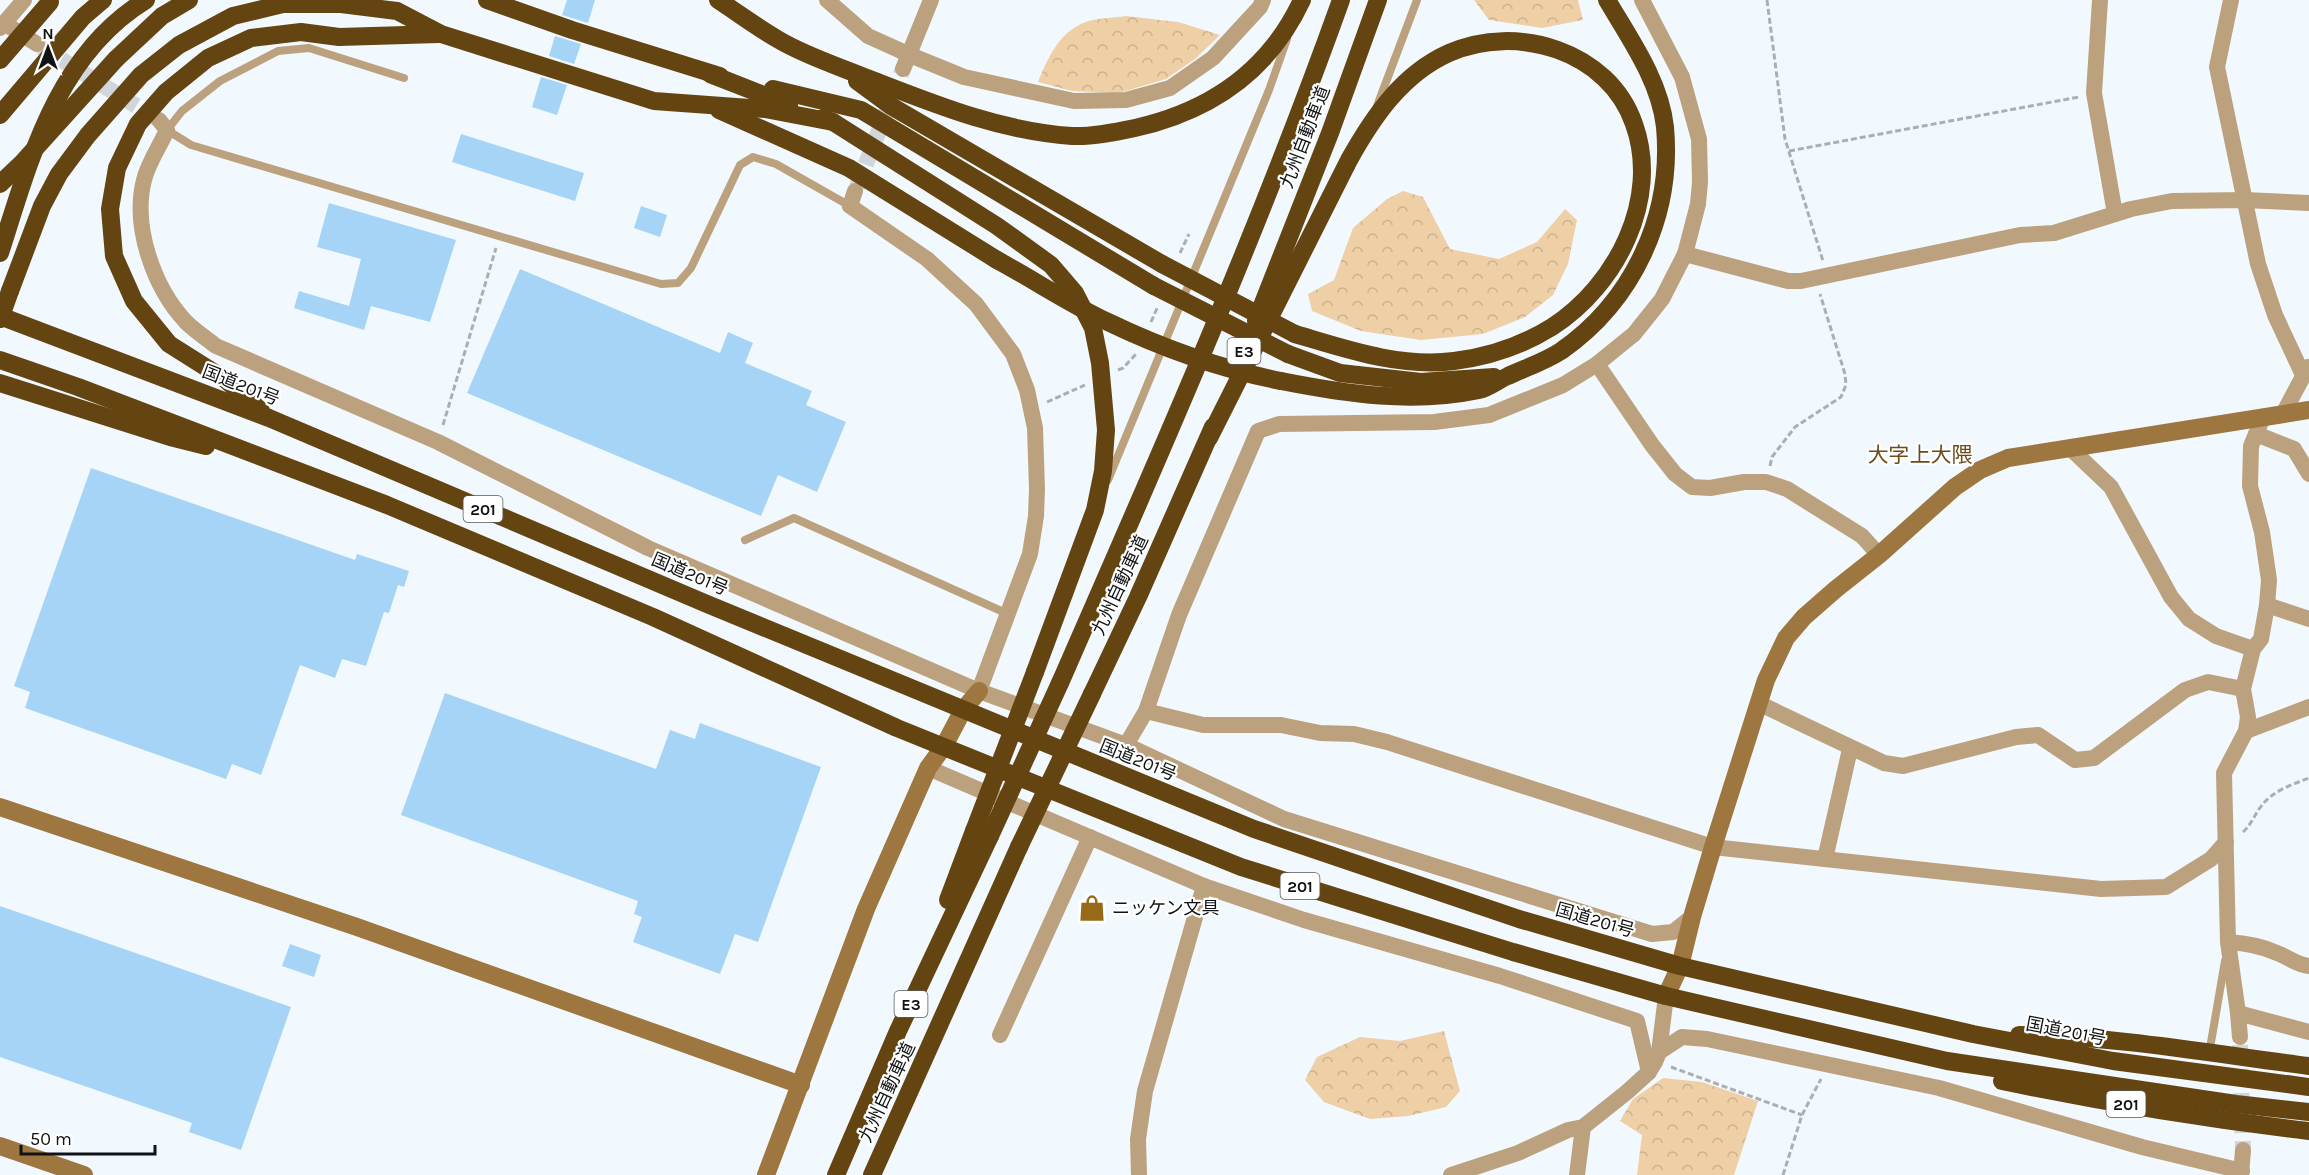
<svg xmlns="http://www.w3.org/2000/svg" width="2309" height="1175" font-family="Karla,'Noto Sans JP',sans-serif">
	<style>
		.forest { fill: url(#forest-crowns) }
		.building { fill: #a6d4f7 }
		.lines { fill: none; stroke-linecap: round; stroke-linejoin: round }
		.street-tunnel { stroke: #d0d6db; stroke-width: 16; stroke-dasharray: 16 8; stroke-linecap: butt }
		.path { stroke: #aaafb3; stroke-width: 3; stroke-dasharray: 6 3; stroke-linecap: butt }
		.lane { stroke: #bca17e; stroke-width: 8 }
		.street { stroke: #bca17e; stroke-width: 16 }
		.secondary { stroke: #9d773f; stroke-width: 18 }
		.highway { stroke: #644512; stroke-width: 18 }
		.highway-bridge { stroke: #644512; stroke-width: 18 }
		.labels { text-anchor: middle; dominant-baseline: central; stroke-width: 4.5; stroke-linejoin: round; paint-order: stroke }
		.shield { fill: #fff; stroke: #585a5a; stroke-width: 1.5 }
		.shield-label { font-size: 16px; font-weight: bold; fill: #101314 }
		.street-label { font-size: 18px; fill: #101314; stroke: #fff }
		.poi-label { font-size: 18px; fill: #101314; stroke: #fff; text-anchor: start }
		.quarter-label { font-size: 21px; fill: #6c4b17; stroke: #fff }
	</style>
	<defs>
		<pattern id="forest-crowns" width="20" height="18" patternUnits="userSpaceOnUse" patternTransform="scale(1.5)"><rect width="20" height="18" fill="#eecfa6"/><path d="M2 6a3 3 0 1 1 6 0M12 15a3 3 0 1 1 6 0" fill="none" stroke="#cbb18e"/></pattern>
	</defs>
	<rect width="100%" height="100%" fill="#f2f9fe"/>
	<g class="forest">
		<polygon points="1474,0 1578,0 1583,20 1542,28 1489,20"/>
		<path d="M1126 16 1178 22 1220 35 1195 59 1166 79 1119 93 1072 91 1038 82C1048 58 1058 34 1083 23 1095 18 1113 18 1126 16Z"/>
		<polygon points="1403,191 1423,197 1450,249 1499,259 1537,242 1565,209 1577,220 1568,264 1553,295 1525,317 1483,334 1421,340 1361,331 1312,311 1308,294 1334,280 1353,228 1387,199"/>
		<polygon points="1444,1031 1460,1091 1446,1107 1408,1116 1370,1119 1324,1102 1305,1080 1317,1057 1360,1037 1400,1041"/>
		<polygon points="1663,1078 1702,1082 1758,1101 1734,1175 1637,1175 1642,1135 1620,1121 1633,1099"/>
	</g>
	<g class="building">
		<polygon points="567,0 595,0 588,23 562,15"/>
		<polygon points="555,36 581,44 574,64 549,56"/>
		<polygon points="541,77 567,85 557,115 532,107"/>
		<polygon points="461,134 584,173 575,201 452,162"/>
		<polygon points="329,203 456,240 430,322 371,306 364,330 294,308 299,291 349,306 361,259 317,247"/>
		<polygon points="641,206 667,215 660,237 634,228"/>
		<polygon points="520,269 720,353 728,332 753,343 745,363 812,391 806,405 846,422 817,492 778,475 761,516 467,393"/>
		<polygon points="91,468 355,560 357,554 409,571 404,587 398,585 389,613 384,612 366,666 342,659 335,678 300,665 261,775 232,764 226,779 25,708 30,692 14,686"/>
		<polygon points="445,693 656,769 670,730 695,739 700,723 821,767 758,942 735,934 720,974 633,942 642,917 634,914 638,901 401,815"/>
		<polygon points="0,906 291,1007 241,1150 189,1132 192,1123 0,1057"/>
		<polygon points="290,944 321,955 314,977 282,966"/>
	</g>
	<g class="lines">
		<g class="street-tunnel">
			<polyline points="41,47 159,120"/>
			<polyline points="857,187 903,69"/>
			<polyline points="2240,1045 2243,1150"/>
		</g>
		<g class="path">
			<polyline points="1767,0 1785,139 1823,261"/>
			<polyline points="1789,151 2079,97"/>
			<polyline points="1180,253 1189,234"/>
			<polyline points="1151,322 1158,306"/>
			<polyline points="1118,370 1123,368 1137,353"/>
			<polyline points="1047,402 1085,385"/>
			<polyline points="443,425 496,248"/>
			<polyline points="1770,466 1772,457 1795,427 1841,397 1846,385 1845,374 1820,294"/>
			<path d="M2243 832C2252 824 2255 813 2263 804 2273 791 2293 784 2309 778"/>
			<polyline points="1671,1067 1802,1115"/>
			<polyline points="1783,1175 1802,1115 1821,1079"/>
		</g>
		<g class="lane">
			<polyline points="404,78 309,48 278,51 220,81 182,111 167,130 191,145 661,284 678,283 691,268 740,165 753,157 776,164 850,206"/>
			<polyline points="1377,106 1417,0"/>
			<polyline points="1108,480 1269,90 1287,39"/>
			<polyline points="745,540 794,518 1008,614"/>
			<polyline points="2209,1054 2225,961"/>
		</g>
		<g class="street">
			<polyline points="827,0 868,36 910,55 964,77 1074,101 1126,100 1170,88 1213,58 1260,7 1263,0"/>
			<polyline points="2100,0 2094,93 2115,214"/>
			<polyline points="2231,0 2217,67 2258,264 2275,315 2303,375"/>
			<polyline points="4,23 37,44"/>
			<polyline points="0,28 24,0"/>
			<polyline points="903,69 931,0"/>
			<path d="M159 120 167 130C160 146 148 163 144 180 132 227 154 288 186 322 195 331 206 338 216 346L438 442 648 548 979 691 1126 745 1284 819 1652 934 1673 932 1692 917"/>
			<polyline points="855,191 850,206 927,259 976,304 1013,354 1027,390 1035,428 1037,489 1036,516 1030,554 979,691"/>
			<polyline points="1685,254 1788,281 1801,281 2020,235 2054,233 2131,209 2172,201 2245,200 2309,203"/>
			<polyline points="1597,364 1652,445 1675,474 1692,487 1710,488 1744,482 1766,482 1787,489 1862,536 1879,555"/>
			<polyline points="2283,414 2308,367"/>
			<polyline points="2256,434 2294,449 2309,474"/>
			<polyline points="2070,448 2111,487 2171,597 2189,619 2216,636 2253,649"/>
			<polyline points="2267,605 2309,619"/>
			<polyline points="1758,703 1884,763 1903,766 2016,737 2038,735 2075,760 2094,758 2185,690 2208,682 2243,689"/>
			<polyline points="1146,711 1203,725 1281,725 1320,733 1354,734 1387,742 1713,847 2101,889 2166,887 2211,859 2226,842"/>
			<polyline points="2246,731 2309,707"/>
			<polyline points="1126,745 1146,711 1179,615 1258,431 1279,424 1434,422 1489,415 1563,385 1597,364 1634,334 1662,299 1685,254 1698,204 1700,182 1699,139 1682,77 1642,0"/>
			<polyline points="928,768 1204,886 1304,920 1500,976 1637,1021 1649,1072"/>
			<polyline points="1825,859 1850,749"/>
			<path d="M2228 942C2244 943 2262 946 2277 953 2288 957 2297 965 2309 966"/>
			<polyline points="2238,1013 2309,1032"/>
			<polyline points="1000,1035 1090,837"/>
			<polyline points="2240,1037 2238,1013 2228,942 2224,773 2246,731 2248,717 2243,689 2253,649 2261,639 2267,605 2269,580 2262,532 2250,486 2251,446 2263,417"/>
			<polyline points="1659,1052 1682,1037 1707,1039 1939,1088 2142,1147 2242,1171"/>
			<polyline points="1139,1175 1138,1139 1145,1091 1204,886"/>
			<polyline points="1451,1175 1518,1153 1568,1130 1583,1127 1627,1092 1649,1072 1655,1062 1659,1052 1666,996"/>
			<polyline points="1577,1175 1583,1127"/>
			<polyline points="2241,1175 2243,1150"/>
		</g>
		<g class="secondary">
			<polyline points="0,807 357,927 801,1085"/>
			<polyline points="1666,996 1680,966 1692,917 1713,847 1766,680 1786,638 1804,617 1836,589 1879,555 1955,487 1980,470 2008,458 2309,410"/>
			<polyline points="0,1146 84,1175"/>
			<polyline points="766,1175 866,909 928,768 944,746 963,710 979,691"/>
		</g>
		<g class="highway">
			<polyline points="487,0 572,30 720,76"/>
			<path d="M718 0C738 13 758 28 779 40 806 56 838 66 867 78 934 104 999 131 1072 136 1092 137 1116 132 1135 128 1210 111 1269 71 1302 0"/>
			<polyline points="116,59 162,16 189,0"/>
			<polyline points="710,74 789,105"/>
			<polyline points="857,81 891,106 1162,264"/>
			<polyline points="773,89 861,110 1154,286"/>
			<polyline points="719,110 849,168 997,260"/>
			<polyline points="0,115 83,17 103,0"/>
			<polyline points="823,118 833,122 997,226 1051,265 1075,293 1093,328 1100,363 1106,430 1103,471 1095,510 1035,672"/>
			<path d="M0 253C30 160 56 55 146 0"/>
			<polyline points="10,291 42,206 59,174 88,135 141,75 179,45 233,16 283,4 341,4 397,11 441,34 654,101 765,109 833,122"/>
			<polyline points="0,316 269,418 707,604 1254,829 1519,919 1680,966 1973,1034 2113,1061 2309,1087"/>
			<polyline points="1256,321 1330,133 1378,0"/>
			<polyline points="1288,354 1340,373 1421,382 1494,377"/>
			<polyline points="0,360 78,387 387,505 653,617 897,728 1241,867 1513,952 1666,996 1947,1061 2236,1104 2309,1112"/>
			<path d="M1281 381C1347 394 1413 404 1479 390 1489 388 1498 380 1508 376 1525 368 1544 362 1561 351 1634 300 1673 215 1665 127 1660 81 1630 39 1607 0"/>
			<polyline points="0,383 170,437 206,446"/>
			<polyline points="261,411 226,380 169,344 134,301 114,256 110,209 117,168 138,124 166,92 208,58 251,38 301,32 339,37 439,34"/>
			<path d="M1209 438 1349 160C1373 117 1402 74 1449 53 1517 23 1609 51 1634 124 1661 199 1616 286 1552 327 1523 345 1488 357 1454 361 1400 368 1346 349 1295 334"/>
			<path d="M1060 683C1159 457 1258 232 1341 0"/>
			<polyline points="1092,694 1138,597 1213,427"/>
			<polyline points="948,900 974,831"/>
			<path d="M2019 1035C2115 1036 2214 1054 2309 1066"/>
			<path d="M2002 1081C2103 1102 2206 1119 2309 1131"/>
			<polyline points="836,1175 898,1031 990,836"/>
			<polyline points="872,1175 1019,847"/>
		</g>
		<g class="highway-bridge">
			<polyline points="0,60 50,2"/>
			<polyline points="0,184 22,163 116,59"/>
			<path d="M997 260C1034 280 1070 304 1108 322 1164 349 1221 369 1281 381"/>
			<polyline points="1162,264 1295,334"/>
			<polyline points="1154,286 1288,354"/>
			<polyline points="0,319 10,291"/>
			<polyline points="974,831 1035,672"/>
			<polyline points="990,836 1060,683"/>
			<polyline points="1019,847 1092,694"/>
		</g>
	</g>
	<defs>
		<symbol id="shop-bare" viewBox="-9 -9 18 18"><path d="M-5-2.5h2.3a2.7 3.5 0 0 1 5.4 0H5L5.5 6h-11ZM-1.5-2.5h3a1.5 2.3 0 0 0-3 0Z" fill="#986919" stroke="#fff" stroke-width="2.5" paint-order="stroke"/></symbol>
	</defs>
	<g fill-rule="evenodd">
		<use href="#shop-bare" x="1073" y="889" width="38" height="38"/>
	</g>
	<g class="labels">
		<g class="shield">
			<rect x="1227.5" y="338" width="33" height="26" rx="4.5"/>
			<rect x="463.5" y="496" width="39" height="26" rx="4.5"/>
			<rect x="1280.5" y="873" width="39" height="26" rx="4.5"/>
			<rect x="894.5" y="991" width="33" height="26" rx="4.5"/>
			<rect x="2106.5" y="1091" width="39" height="26" rx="4.5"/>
		</g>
		<g class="shield-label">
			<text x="1244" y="351">E3</text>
			<text x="483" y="509">201</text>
			<text x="1300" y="886">201</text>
			<text x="911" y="1004">E3</text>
			<text x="2126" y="1104">201</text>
		</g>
		<g class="street-label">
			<text transform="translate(1305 137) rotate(-69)">九州自動車道</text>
			<text transform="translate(241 385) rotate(21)">国道201号</text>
			<text transform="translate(690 574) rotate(23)">国道201号</text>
			<text transform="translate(1120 585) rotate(-65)">九州自動車道</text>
			<text transform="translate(1138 760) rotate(22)">国道201号</text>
			<text transform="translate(1595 920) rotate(16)">国道201号</text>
			<text transform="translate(2066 1031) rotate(11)">国道201号</text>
			<text transform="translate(887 1092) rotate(-65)">九州自動車道</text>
		</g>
		<g class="poi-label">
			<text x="1112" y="908">ニッケン文具</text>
		</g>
		<g class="quarter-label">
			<text x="1920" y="455">大字上大隈</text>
		</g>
	</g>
	<g transform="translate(48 48)" stroke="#ffffff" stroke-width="4.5" paint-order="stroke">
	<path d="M0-4.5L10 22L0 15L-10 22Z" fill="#101314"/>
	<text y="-9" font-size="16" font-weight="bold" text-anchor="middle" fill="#101314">N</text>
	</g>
	<path d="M21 1145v9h134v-9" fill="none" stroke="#101314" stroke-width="3"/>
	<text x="30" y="1145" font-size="18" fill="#101314" stroke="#ffffff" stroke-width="4.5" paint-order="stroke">50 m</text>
</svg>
